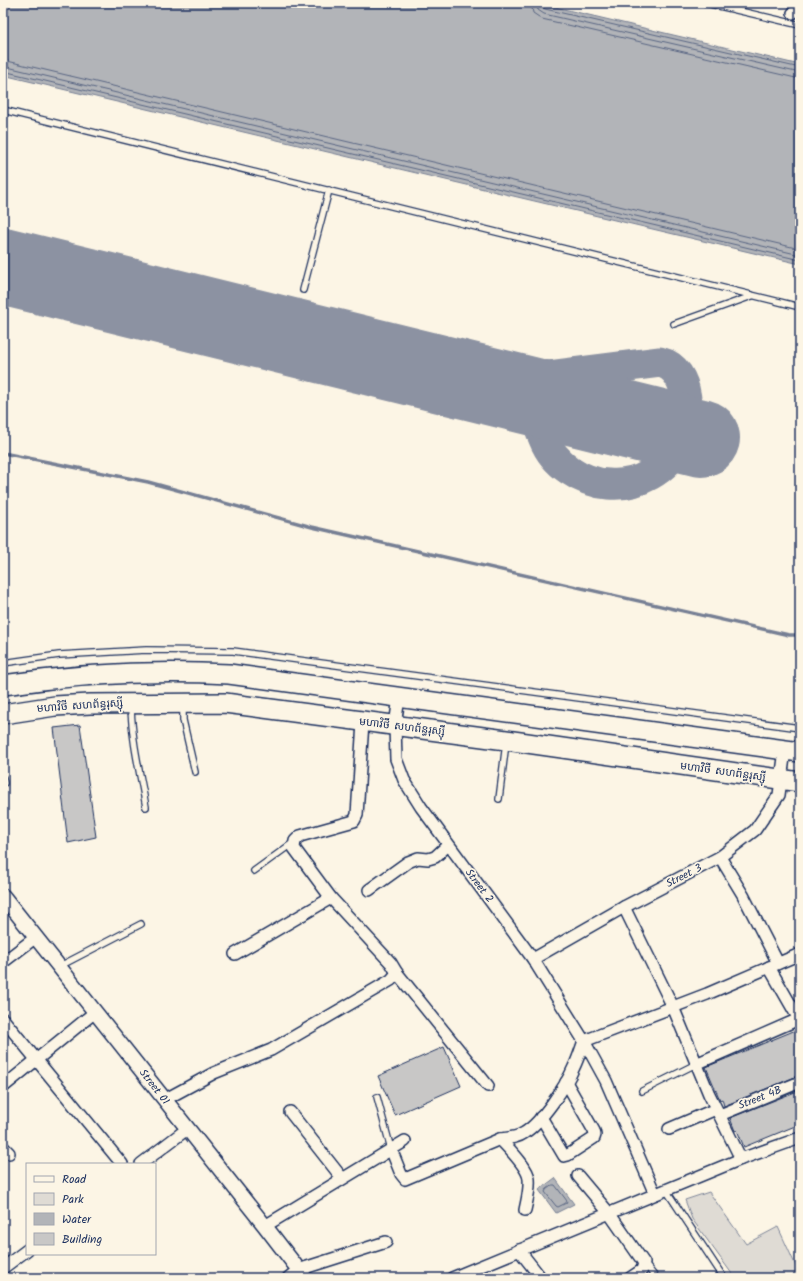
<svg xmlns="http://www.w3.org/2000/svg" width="803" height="1281" font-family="Kalam,'Noto Sans Khmer',sans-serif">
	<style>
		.green { fill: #dfdbd4; stroke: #7d8599 }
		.water { fill: #b2b4b8; stroke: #767f94 }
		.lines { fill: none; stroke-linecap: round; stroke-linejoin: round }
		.shore { stroke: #576482; stroke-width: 1 }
		.stream { stroke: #767f94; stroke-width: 3.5 }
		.taxiway { stroke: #8c92a2; stroke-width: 31 }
		.runway { stroke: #8c92a2; stroke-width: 78 }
		.building { fill: #c8c7c6; stroke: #1b2f5e }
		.service-casing { stroke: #1b2f5e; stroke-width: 8 }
		.minor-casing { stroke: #1b2f5e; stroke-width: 14 }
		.tertiary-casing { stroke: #1b2f5e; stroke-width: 17 }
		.trunk-casing { stroke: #1b2f5e; stroke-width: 22 }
		.service { stroke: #fcf5e5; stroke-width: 5.5 }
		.minor { stroke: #fcf5e5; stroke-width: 11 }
		.tertiary { stroke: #fcf5e5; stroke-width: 14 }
		.trunk { stroke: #fcf5e5; stroke-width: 19 }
		.labels { text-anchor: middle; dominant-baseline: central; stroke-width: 3.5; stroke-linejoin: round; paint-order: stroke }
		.street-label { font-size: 11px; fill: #1b2f5e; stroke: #fcf5e5 }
	</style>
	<rect width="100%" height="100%" fill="#fcf5e5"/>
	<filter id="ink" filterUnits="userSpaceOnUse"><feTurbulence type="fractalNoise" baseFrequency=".025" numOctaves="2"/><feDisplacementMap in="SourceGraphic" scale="8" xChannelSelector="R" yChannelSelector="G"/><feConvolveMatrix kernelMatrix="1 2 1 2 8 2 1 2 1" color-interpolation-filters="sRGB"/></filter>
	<g filter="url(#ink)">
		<polygon class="green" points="709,1192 746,1244 778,1227 800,1275 800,1278 735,1278 692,1219 685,1200"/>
		<g class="water">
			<polygon points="3,3 538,3 800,65 800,264 3,75"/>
			<polygon points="555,1178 574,1204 556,1213 539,1190"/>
		</g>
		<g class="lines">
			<g class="shore">
				<polyline points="531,3 533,13 542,19 800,79"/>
				<polyline points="537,3 538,10 544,14 800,73"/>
				<polyline points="542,3 542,7 545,9 800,68"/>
				<polyline points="3,60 800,249"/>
				<polyline points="3,66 800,255"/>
				<polyline points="3,71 800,260"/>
				<polygon points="553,1185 555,1185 567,1201 566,1203 558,1207 556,1206 545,1192 546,1190"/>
			</g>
			<polyline class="stream" points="3,453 148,482 312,527 789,635 800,635"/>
			<path class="taxiway" d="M476 383 533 378 660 362C691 369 691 420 680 443 667 470 637 487 608 484 581 482 554 464 544 439 540 430 539 422 533 414 525 405 502 393 490 386"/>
			<polyline class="runway" points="3,266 701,438"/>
		</g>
		<g class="building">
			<polygon points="80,725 96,837 68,843 54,728"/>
			<polygon points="796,1030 800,1039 800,1075 724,1106 722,1099 720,1100 706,1067"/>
			<polygon points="444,1047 461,1086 395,1115 378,1076"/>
			<polygon points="800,1090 800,1124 744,1147 737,1130 735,1131 730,1118"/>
		</g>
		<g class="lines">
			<defs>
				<g id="service">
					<polyline points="706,3 800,25"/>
					<polyline points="3,110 800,307"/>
					<polyline points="303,290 329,190"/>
					<polyline points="674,324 752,296"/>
					<polyline points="3,663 59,655 146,650 233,651 800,728"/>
					<path d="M131 707C132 741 140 773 146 807"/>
					<polyline points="183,707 183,720 195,772"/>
					<polyline points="3,778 4,783"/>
					<polyline points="499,799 506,743"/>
					<polyline points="254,871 294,842"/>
					<polyline points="60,966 141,924"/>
					<polyline points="642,1091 696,1064"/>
					<polyline points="377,1097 391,1149"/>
					<polyline points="666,1190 724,1278"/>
					<polyline points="644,1263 656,1278"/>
				</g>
				<g id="minor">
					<polyline points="793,13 800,5"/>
					<polyline points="363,722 357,815 354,821 300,836 295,841 294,848 331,898 391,963 397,973 488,1086"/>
					<polyline points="720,857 743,895 778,963"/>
					<polyline points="369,890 408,862 418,858 428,859 435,857 448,845"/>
					<polyline points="624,907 673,1007 709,1094 741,1159"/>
					<polyline points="235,954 331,898"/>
					<polyline points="533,959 624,907 720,857 755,830 779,795 785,750"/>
					<polyline points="6,960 36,937"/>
					<polyline points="769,967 800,1021"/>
					<polyline points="3,1019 122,1164"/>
					<polyline points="696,1064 799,1019"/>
					<polyline points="3,1087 95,1012"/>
					<polyline points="164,1100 214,1073 271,1050 391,980 397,973"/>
					<polyline points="290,1112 342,1178"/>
					<polyline points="720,1115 800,1082"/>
					<polyline points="541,1117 564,1156 568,1155 594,1138 595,1135 594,1131 566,1082"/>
					<polyline points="669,1129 716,1109"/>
					<path d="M500 1139C508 1148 528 1167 529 1179 530 1190 527 1200 525 1210"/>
					<polyline points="3,1147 9,1153"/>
					<path d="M391 1149 401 1174 405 1179 500 1139C509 1138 517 1138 524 1133 541 1123 566 1086 574 1067 578 1059 581 1049 584 1041L533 959 421 807 404 780 396 759 395 726 399 697"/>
					<polyline points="141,1164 187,1129"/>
					<polyline points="578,1176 609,1213 644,1263 642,1270 630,1278"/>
					<polyline points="655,1194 606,1081 584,1041 707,994 800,954"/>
					<polyline points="265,1226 405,1141"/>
					<polyline points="519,1250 541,1278"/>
					<polyline points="3,1268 27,1250"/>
					<polyline points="288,1278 298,1270 386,1242"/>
					<polyline points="452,1278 741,1159 800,1138"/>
				</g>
				<polyline id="tertiary" points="3,896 265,1226 305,1278"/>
				<g id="trunk">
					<path d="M3 685C78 674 153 670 229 674L800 752"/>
					<polyline points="3,714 55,706 90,704 225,703 506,740 800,782"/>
				</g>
			</defs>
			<use href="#service" class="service-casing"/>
			<use href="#minor" class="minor-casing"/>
			<use href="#tertiary" class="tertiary-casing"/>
			<use href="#trunk" class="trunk-casing"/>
			<use href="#service" class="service"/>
			<use href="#minor" class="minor"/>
			<use href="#tertiary" class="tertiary"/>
			<use href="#trunk" class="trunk"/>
		</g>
	</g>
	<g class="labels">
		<g class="street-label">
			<text transform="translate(80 706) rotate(-4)">មហាវិថី សហព័ន្ធរុស្ស៊ី</text>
			<text transform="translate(402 727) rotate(7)">មហាវិថី សហព័ន្ធរុស្ស៊ី</text>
			<text transform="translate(723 772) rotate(8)">មហាវិថី សហព័ន្ធរុស្ស៊ី</text>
			<text transform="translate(684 876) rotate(-27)">Street 3</text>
			<text transform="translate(479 886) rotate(53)">Street 2</text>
			<text transform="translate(154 1087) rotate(52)">Street 01</text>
			<text transform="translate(760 1098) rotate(-22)">Street 4B</text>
		</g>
	</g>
	<rect width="803" height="1281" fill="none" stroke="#fcf5e5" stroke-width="16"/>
	<rect x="8" y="8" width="787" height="1265" fill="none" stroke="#1b2f5e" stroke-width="1.5" filter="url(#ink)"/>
	<rect x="26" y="1163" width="130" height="92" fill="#fcf5e5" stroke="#a2a6af"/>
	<rect x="34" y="1176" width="20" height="6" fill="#fcf5e5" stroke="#a2a6af"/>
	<text x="62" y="1183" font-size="12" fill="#1b2f5e">Road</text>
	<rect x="34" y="1193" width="20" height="12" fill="#dfdbd4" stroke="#a2a6af"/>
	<text x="62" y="1203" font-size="12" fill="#1b2f5e">Park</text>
	<rect x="34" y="1213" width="20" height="12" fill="#b2b4b8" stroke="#a2a6af"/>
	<text x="62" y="1223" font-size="12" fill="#1b2f5e">Water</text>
	<rect x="34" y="1233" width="20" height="12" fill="#c8c7c6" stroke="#a2a6af"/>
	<text x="62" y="1243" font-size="12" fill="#1b2f5e">Building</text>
</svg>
